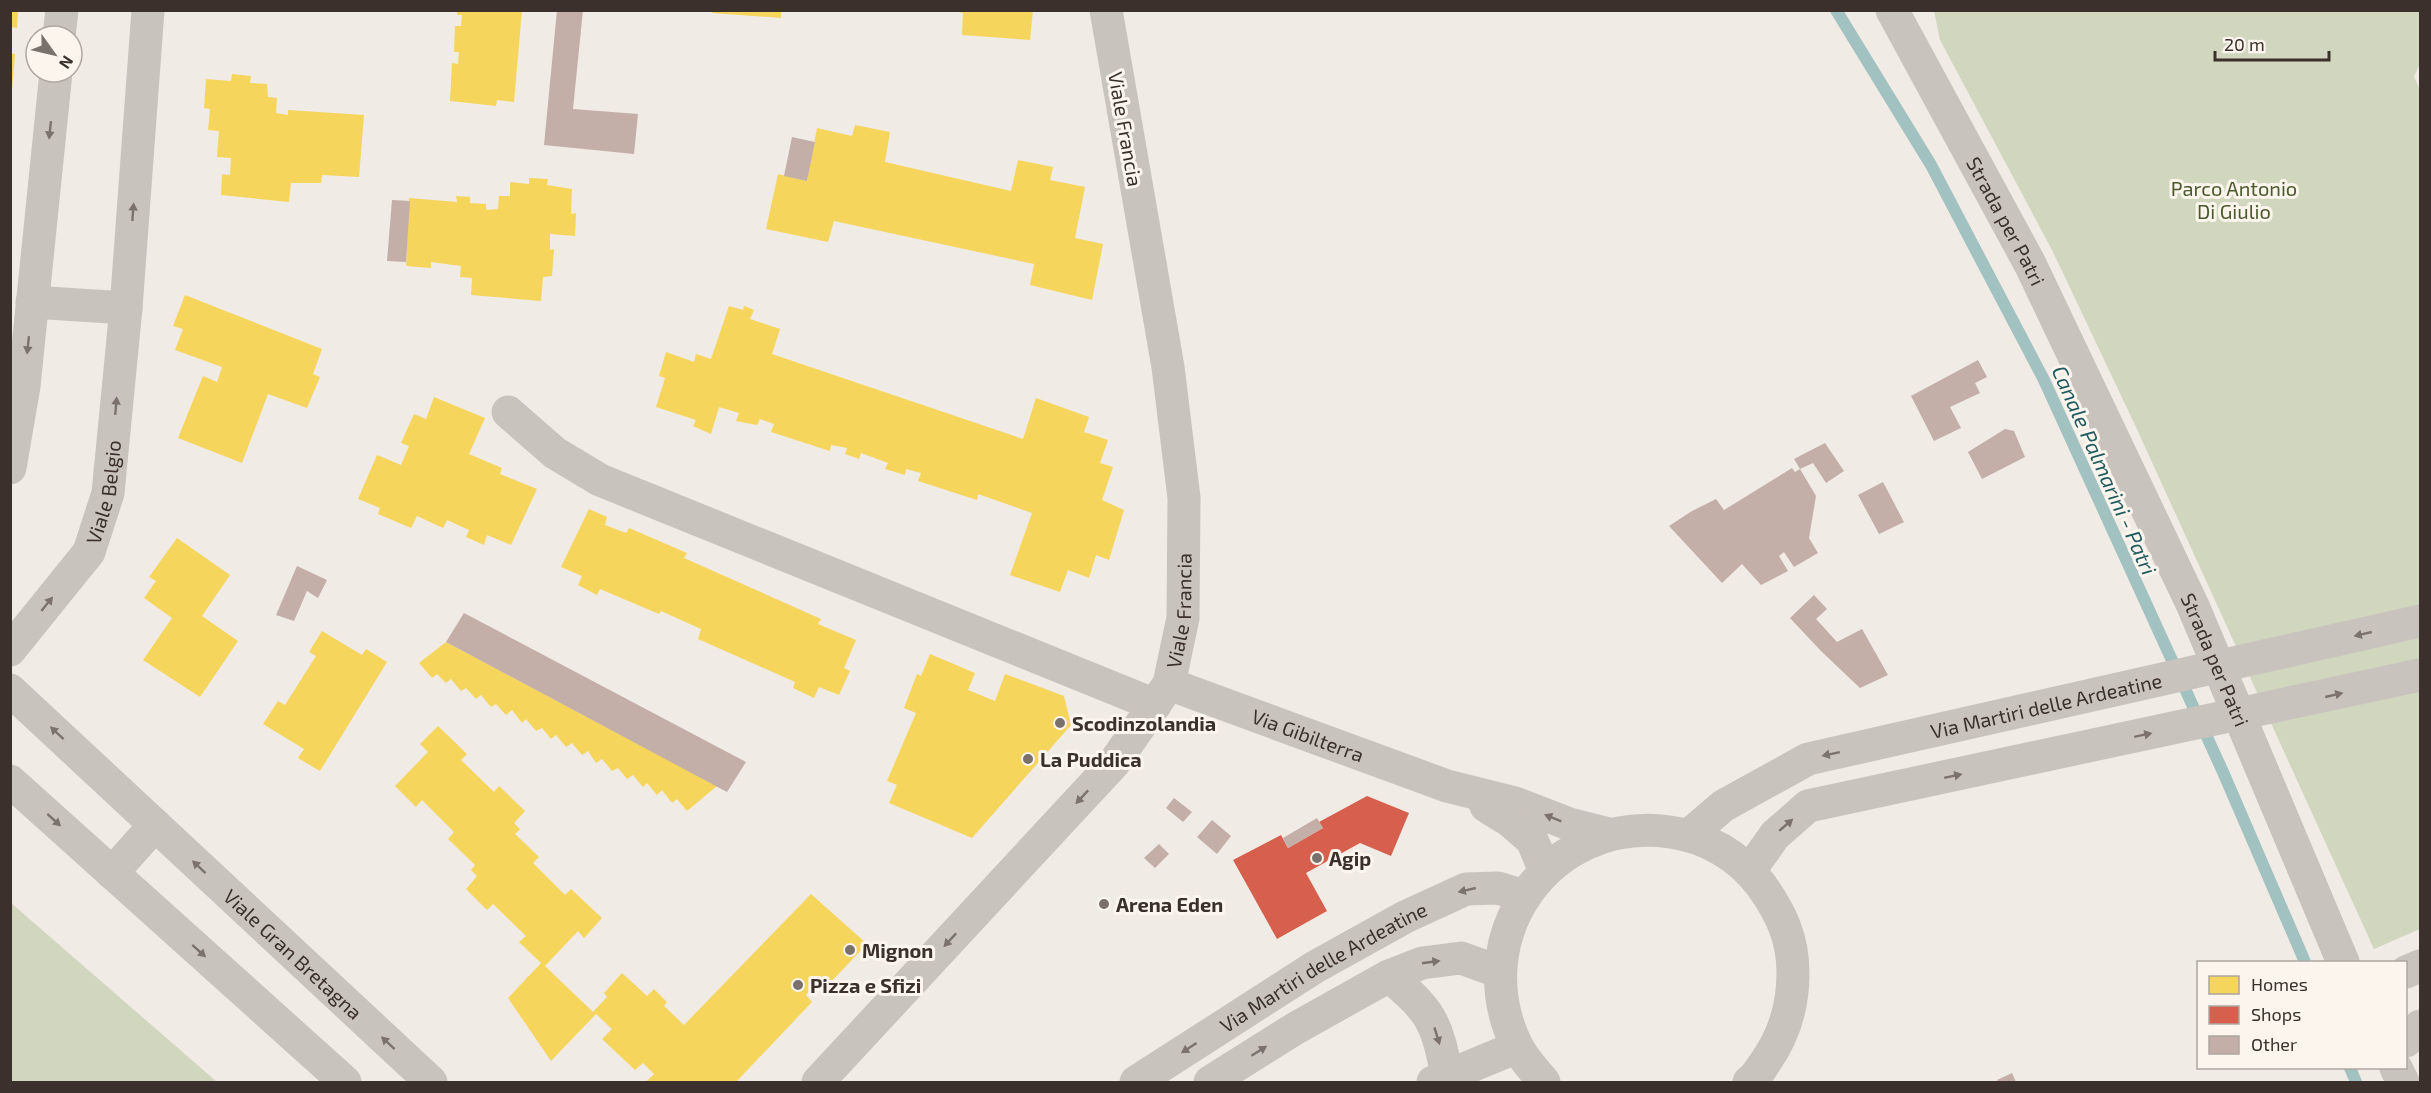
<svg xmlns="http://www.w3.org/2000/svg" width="2431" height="1093" font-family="'Exo 2',sans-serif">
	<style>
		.green { fill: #d1d6bf }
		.homes { fill: #f6d55c }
		.shops { fill: #d6604d }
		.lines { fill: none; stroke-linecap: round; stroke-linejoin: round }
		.stream { stroke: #a1c2c1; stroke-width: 12 }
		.building { fill: #c3afa7 }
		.minor { stroke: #c9c3be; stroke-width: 33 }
		.oneway { fill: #7b726d }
		.poi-dot { fill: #7a716c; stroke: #fbf5ee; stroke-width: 2 }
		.labels { text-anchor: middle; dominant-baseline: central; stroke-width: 6; stroke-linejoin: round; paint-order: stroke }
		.street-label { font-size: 20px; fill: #3b302b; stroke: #fbf5ee }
		.park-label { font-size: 20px; fill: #4a5a2e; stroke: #fbf5ee }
		.poi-label { font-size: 20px; font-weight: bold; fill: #3b302b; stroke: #fbf5ee; text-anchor: start }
		.water-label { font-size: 21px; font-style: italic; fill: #1f5a5e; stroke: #fbf5ee }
	</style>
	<rect width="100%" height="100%" fill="#f0ebe5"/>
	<g class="green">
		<polygon points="1934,11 2420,11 2420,64 2414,76 2420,91 2420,929 2374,949 2135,425 2053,252 1940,40"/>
		<polygon points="11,903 217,1082 11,1082"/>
	</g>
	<g class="homes">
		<polygon points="10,10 18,10 17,28 10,27"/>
		<polygon points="457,10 522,10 514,102 497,100 496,106 450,101 452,63 458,64 459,52 454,52 455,26 461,26 462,15 457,15"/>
		<polygon points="712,10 781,10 781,18 712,13"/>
		<polygon points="949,10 1033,10 1030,40 962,35 963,13"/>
		<polygon points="10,53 15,54 12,90 10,90"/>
		<polygon points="232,74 251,76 250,83 267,84 268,97 277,98 276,113 288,115 288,110 364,115 359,177 322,175 321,183 291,183 289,202 221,195 222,174 230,175 231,158 217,157 219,131 208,130 210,109 204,108 206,79 231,81"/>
		<polygon points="855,125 890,132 885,162 1011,191 1018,160 1053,167 1050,180 1085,187 1075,238 1103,244 1092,300 1030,285 1034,264 834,221 828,242 766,229 778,174 807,181 817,128 852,136"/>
		<polygon points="529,178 548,179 547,185 572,189 571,214 576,213 575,236 550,234 550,250 554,249 552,276 543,277 541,301 471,295 472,278 460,277 461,266 431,262 431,268 406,266 409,198 457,202 456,196 470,197 470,203 486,204 486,210 498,209 499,196 510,196 510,182 529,184"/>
		<polygon points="185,295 322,349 313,374 320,377 307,408 268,394 242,463 178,438 203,376 217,382 222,367 175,350 183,329 173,326"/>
		<polygon points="729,306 743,310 744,306 754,310 750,319 780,329 772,354 1023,439 1036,398 1089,417 1084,432 1108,440 1100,463 1113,467 1102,500 1124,510 1109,560 1096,555 1089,578 1068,570 1060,592 1010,575 1032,513 978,494 977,500 918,481 921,473 906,469 905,475 885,469 888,463 861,453 859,459 845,454 847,448 831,445 830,451 771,432 774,424 760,419 757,425 736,421 739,413 719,407 711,434 693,426 696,420 656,407 665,378 659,376 666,352 694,362 696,354 711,359"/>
		<polygon points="434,397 485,418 469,454 502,468 500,474 537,489 511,545 487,535 484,545 466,537 469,530 447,520 443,528 417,516 411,528 378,514 380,508 358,499 377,455 401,465 409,446 401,443 414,414 426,419"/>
		<polygon points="589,509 607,517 605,525 626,533 629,528 687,553 684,558 821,619 818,624 856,640 844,668 850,671 839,695 819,687 814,698 793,688 795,682 698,639 701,629 661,611 659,614 600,589 597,595 578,585 582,576 561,567"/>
		<polygon points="177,538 230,575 202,616 238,641 200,697 143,660 172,618 144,598 156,581 149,577"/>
		<polygon points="322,631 362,655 366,649 387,662 320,771 298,758 304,749 263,724 278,701 285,705 316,656 309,652"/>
		<polygon points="446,642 717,786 687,811 677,799 672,803 662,790 657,795 647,783 643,787 633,775 627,779 618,768 612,771 602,759 596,763 588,751 582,755 572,743 566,747 556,735 551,739 542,728 536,731 526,719 522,723 512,710 506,715 496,704 491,707 481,695 476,699 466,688 461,691 451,679 446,683 437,674 432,678 419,663"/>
		<polygon points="930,654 975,673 968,690 995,701 1005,674 1064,696 1071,725 972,838 889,803 897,785 887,781 916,713 904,708 917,674 921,676"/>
		<polygon points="438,726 467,754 461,760 494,792 499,786 525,811 514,823 520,829 515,834 539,857 533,863 565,895 571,889 602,918 584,938 578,931 545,966 593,1012 607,997 604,993 622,973 647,996 654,989 667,1002 664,1006 684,1025 811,894 867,944 827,986 820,979 806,995 812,1002 736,1082 646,1082 654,1074 643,1063 635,1070 602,1039 612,1029 596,1014 551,1061 508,998 541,963 519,942 526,936 493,904 487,910 466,889 477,876 471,870 475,865 448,839 454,832 422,800 416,807 395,786 428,752 420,744"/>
	</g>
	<polygon class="shops" points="1367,796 1409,813 1391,856 1360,843 1306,873 1327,911 1277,939 1233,860 1281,835 1288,848 1323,828 1319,822"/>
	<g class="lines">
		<g class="stream">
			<polyline points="1836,10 1931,165 2044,380 2223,772 2305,962"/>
			<polyline points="2350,1068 2356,1082"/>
		</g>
	</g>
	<g class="building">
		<polygon points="557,10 583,10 573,109 638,114 634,154 544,145"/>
		<polygon points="792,137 815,142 807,181 784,176"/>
		<polygon points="392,200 410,201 406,262 387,261"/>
		<polygon points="1978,360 1987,377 1975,383 1980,393 1950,407 1961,428 1934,441 1911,396"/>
		<polygon points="2005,429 2014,431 2025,457 1982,479 1968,452"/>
		<polygon points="1825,443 1844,471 1826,483 1813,463 1800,469 1816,496 1809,538 1818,553 1794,567 1784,552 1779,556 1788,571 1761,585 1742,564 1722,583 1669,526 1692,511 1716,499 1724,510 1792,468 1795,472 1800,469 1794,459"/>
		<polygon points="1883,482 1904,522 1879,534 1858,495"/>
		<polygon points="297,566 327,580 318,598 307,591 294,621 276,615"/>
		<polygon points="1814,595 1827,609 1816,619 1837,642 1862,629 1888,675 1860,688 1821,651 1790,618"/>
		<polygon points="464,613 746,762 727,792 446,642"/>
		<polygon points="1174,798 1192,812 1183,822 1166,808"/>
		<polygon points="1317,818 1323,828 1288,848 1283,838"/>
		<polygon points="1212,820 1231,836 1217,854 1197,837"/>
		<polygon points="1159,844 1169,854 1155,868 1144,858"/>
		<polygon points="2012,1073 2016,1082 1999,1082 1997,1080"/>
	</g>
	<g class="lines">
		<g class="minor">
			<path id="s1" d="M1892 10 2030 264 2193 606 2343 962"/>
			<polyline points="59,36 62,10"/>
			<polyline points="32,302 126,308"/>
			<polyline points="508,412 555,453 600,480 1155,705"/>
			<polyline points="10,468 24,386 56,72"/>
			<path id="s2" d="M10 650 89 552 108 493 126 308 148 10"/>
			<path id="s3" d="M1169 684 1447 786 1515 803 1569 824 1609 834"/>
			<path id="s4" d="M10 690 431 1082"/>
			<polyline points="10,781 345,1082"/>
			<polyline points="1486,806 1510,821 1532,840 1545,871"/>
			<path id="s5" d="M1689 835 1723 806 1808 759 2420 621"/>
			<polyline points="1750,870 1775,835 1808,806 2420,675"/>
			<polyline points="112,873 155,825"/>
			<polyline points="2406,972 2420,966"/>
			<path d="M1389 976C1431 1011 1437 1022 1447 1076"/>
			<polyline points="2406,1041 2420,1026"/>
			<polyline points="2396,1068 2403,1082"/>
			<path id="s6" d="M818 1082 1114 763 1169 684 1183 618 1184 498 1168 367 1106 10"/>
			<path id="s7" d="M1136 1082 1315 967 1405 917 1466 889 1498 888 1524 896"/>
			<polyline points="1210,1082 1296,1028 1389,976 1422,963 1461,958 1500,972"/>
			<polyline points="1433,1082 1517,1047"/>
			<path d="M1544 1082C1535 1071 1523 1059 1517 1046 1463 937 1550 815 1670 832 1707 837 1739 856 1761 885 1781 913 1793 938 1793 973 1793 1006 1785 1034 1766 1061 1761 1069 1756 1077 1749 1082"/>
		</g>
	</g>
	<defs><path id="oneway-solid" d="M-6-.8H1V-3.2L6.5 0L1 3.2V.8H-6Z" transform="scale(1.5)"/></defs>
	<g class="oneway">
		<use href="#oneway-solid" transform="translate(50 130) rotate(96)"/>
		<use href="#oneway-solid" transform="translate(133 212) rotate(-86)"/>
		<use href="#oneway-solid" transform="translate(28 345) rotate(96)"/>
		<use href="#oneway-solid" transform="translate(116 406) rotate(-85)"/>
		<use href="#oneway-solid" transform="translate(47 604) rotate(-51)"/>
		<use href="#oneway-solid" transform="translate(2363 634) rotate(167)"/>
		<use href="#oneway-solid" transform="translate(2334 695) rotate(-13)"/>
		<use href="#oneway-solid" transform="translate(57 733) rotate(-137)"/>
		<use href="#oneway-solid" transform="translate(2143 735) rotate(-12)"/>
		<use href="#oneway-solid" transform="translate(1831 754) rotate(168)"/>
		<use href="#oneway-solid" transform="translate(1953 776) rotate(-12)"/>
		<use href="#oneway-solid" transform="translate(1082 797) rotate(133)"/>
		<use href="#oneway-solid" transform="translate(1553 818) rotate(-158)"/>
		<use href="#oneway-solid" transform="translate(54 820) rotate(42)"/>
		<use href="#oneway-solid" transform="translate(1786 825) rotate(-41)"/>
		<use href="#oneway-solid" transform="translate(199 867) rotate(-137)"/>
		<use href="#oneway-solid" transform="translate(1467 890) rotate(167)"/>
		<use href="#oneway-solid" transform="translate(950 940) rotate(133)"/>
		<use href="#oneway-solid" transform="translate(199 951) rotate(42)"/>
		<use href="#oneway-solid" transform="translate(1431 962) rotate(-8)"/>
		<use href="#oneway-solid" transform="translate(1437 1036) rotate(73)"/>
		<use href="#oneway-solid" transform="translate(388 1043) rotate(-137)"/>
		<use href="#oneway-solid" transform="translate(1189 1048) rotate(147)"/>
		<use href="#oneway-solid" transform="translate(1259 1051) rotate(-32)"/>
	</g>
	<g class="poi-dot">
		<circle cx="1060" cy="723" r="6"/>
		<circle cx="1028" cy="759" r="6"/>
		<circle cx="1317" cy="858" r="6"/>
		<circle cx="1104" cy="904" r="6"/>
		<circle cx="850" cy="950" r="6"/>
		<circle cx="798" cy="985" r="6"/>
	</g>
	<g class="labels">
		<g class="street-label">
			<text transform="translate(1126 129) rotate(80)">Viale Francia</text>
			<text stroke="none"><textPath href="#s1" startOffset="240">Strada per Patri</textPath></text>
			<text stroke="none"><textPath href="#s2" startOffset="188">Viale Belgio</textPath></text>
			<text stroke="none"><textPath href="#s6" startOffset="606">Viale Francia</textPath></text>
			<text stroke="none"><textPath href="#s1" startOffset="726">Strada per Patri</textPath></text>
			<text stroke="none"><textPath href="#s5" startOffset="386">Via Martiri delle Ardeatine</textPath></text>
			<text stroke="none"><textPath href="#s3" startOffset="148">Via Gibilterra</textPath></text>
			<text stroke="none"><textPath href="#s4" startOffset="387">Viale Gran Bretagna</textPath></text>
			<text stroke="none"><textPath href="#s7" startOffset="220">Via Martiri delle Ardeatine</textPath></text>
		</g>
		<g class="park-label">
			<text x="2234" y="188">Parco Antonio<tspan x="2234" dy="23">Di Giulio</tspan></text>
		</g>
		<g class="poi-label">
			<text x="1072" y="723">Scodinzolandia</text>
			<text x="1040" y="759">La Puddica</text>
			<text x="1329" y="858">Agip</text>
			<text x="1116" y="904">Arena Eden</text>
			<text x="862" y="950">Mignon</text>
			<text x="810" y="985">Pizza e Sfizi</text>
		</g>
		<g class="water-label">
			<text transform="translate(2105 470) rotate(66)">Canale Palmarini - Patri</text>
		</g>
	</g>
	<rect width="2431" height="1093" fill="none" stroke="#3b302b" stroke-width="24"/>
	<rect x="2197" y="961" width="210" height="108" fill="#fbf5ee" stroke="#aea6a0" stroke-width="1.5"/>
	<rect x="2209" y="976" width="30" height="18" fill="#f6d55c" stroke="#aea6a0" stroke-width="1.5"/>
	<text x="2251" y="991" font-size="18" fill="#3b302b">Homes</text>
	<rect x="2209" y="1006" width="30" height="18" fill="#d6604d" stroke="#aea6a0" stroke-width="1.5"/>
	<text x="2251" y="1021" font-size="18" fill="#3b302b">Shops</text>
	<rect x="2209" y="1036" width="30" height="18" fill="#c3afa7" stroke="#aea6a0" stroke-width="1.5"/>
	<text x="2251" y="1051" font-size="18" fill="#3b302b">Other</text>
	<g transform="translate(54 54) rotate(124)"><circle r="28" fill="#fbf5ee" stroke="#aea6a0" stroke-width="1.5"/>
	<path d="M0-4.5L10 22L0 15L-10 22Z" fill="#7a716c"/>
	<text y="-9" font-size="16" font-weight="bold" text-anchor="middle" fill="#3b302b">N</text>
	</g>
	<path d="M2215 51v9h114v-9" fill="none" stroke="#3b302b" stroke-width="3"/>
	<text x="2224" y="51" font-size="18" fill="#3b302b" stroke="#fbf5ee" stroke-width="4.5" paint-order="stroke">20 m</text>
</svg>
